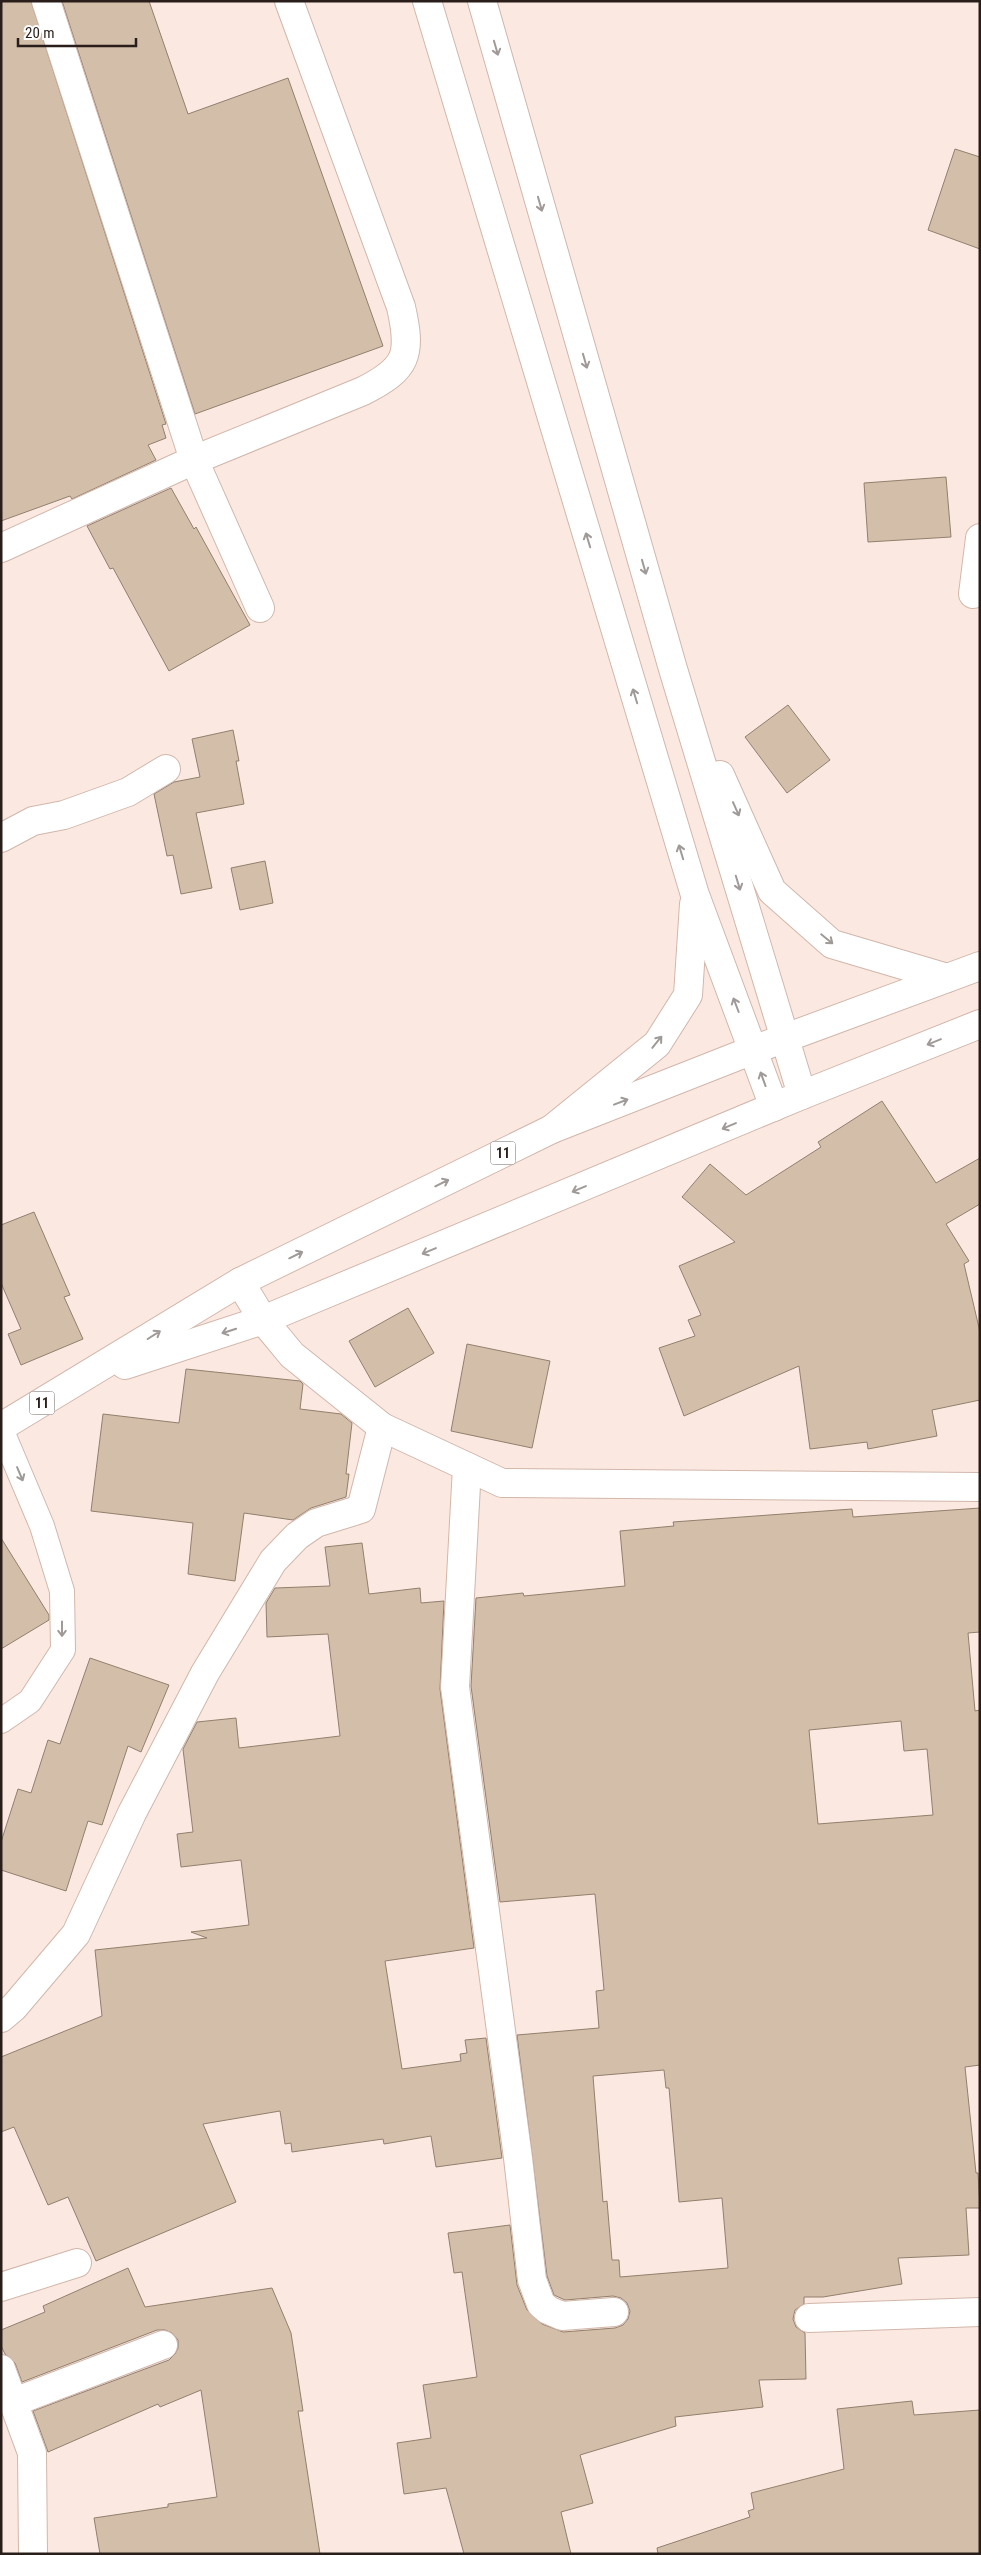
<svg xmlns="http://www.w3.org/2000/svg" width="981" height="2555" font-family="'Roboto Condensed',sans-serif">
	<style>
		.building { fill: #d3beaa; stroke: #927f6c; fill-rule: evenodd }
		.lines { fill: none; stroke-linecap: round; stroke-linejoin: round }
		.service-casing { stroke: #d2b6aa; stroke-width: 26 }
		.minor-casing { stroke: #d2b6aa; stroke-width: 30 }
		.trunk-casing { stroke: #d2b6aa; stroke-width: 30 }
		.motorway-casing { stroke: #d2b6aa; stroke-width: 30 }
		.service { stroke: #fff; stroke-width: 24 }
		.minor { stroke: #fff; stroke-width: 28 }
		.trunk { stroke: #fff; stroke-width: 28 }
		.motorway { stroke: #fff; stroke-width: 28 }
		.oneway { stroke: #9f9a98 }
		.labels { text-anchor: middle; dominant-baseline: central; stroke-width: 5; stroke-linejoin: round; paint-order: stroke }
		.shield { fill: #fff; stroke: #69625f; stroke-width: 1 }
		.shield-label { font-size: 14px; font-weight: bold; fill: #291e1a }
	</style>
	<rect width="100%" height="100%" fill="#fbe9e1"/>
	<g class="building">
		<polygon points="1,1 31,1 166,424 162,425 166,438 148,445 156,460 72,499 70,496 1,521"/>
		<polygon points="62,1 149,1 188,114 288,78 383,346 195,414"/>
		<polygon points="955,149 980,157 980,249 928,230"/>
		<polygon points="946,477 951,537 868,542 864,483"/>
		<polygon points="171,488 194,529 196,527 250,625 169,671 113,568 110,569 87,526"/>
		<polygon points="788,705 830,760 787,793 745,737"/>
		<polygon points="233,730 239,761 236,761 244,804 196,813 212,888 181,894 173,855 167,856 154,794 174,782 200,777 192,739"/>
		<polygon points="265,861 273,903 240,910 231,868"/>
		<polygon points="882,1101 936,1183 980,1158 980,1204 946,1224 969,1261 964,1264 980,1332 980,1400 932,1410 937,1436 868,1449 867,1442 810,1449 799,1366 684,1416 659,1348 695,1336 688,1320 701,1315 679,1266 735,1242 682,1197 710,1164 746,1195 821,1147 818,1142"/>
		<polygon points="34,1212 70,1295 64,1297 83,1339 21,1365 8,1334 21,1329 1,1283 1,1225"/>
		<polygon points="408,1308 434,1353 375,1387 349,1341"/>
		<polygon points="467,1344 550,1361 532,1448 451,1431"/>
		<polygon points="186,1369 300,1381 303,1384 300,1409 341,1414 352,1423 346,1474 349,1474 346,1497 311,1508 293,1520 244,1513 235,1581 188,1574 193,1523 91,1511 103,1414 179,1423"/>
		<path d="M980 1508V1632L968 1633 975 1711 980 1710V2065L965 2067 976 2173H978L980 2208H966L969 2255 898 2258 902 2284 823 2297H804V2304L795 2310 793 2319 796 2327 805 2333 806 2379 759 2380 763 2407 675 2417 676 2426 580 2455 593 2503 561 2512 571 2554H464L446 2488 404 2494 397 2443 431 2438 423 2385 477 2377 462 2272 454 2273 448 2233 510 2225 517 2285 527 2310 542 2324 563 2332 615 2328 623 2325 628 2319 630 2311 627 2303 621 2298 613 2296 565 2300 554 2295 547 2276 517 2035 599 2028 596 1991 604 1990 595 1894 500 1902 471 1686 476 1598 523 1593 524 1596 625 1586 620 1531 674 1526 673 1522 852 1509 853 1517ZM901 1721 904 1751 927 1749 933 1815 818 1824 809 1730ZM664 2070 666 2088H669L679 2202 722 2198 728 2268 620 2277 619 2260H612L607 2201 603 2202 593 2076Z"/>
		<polygon points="1,1538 49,1615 49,1620 1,1649"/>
		<polygon points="362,1543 369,1594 420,1588 421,1603 444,1601 440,1689 474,1948 385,1961 402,2069 461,2061 460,2054 467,2053 465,2040 486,2038 502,2158 436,2167 431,2136 384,2144 383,2139 292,2152 291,2143 285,2144 280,2111 203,2124 236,2202 96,2261 68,2197 48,2205 14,2127 1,2132 1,2057 102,2016 95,1950 207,1938 191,1932 249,1925 241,1860 181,1867 177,1834 193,1832 183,1749 197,1722 236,1718 239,1748 340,1736 328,1634 267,1637 266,1603 275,1588 330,1586 325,1547"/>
		<polygon points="90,1658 169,1685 141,1752 128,1746 102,1825 88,1821 66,1891 1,1870 1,1842 18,1789 31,1793 48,1740 60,1744"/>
		<polygon points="128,2268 145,2307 272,2288 291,2333 303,2411 298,2411 320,2554 100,2554 94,2518 168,2507 168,2504 217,2497 201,2390 160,2407 158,2404 48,2452 33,2411 169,2360 175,2354 178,2348 178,2340 172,2333 165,2330 157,2330 22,2382 15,2363 5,2354 1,2346 1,2330 45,2312 43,2306"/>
		<polygon points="912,2401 914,2415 980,2410 980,2554 658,2554 657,2548 750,2517 748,2511 754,2509 751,2493 844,2469 837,2409"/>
	</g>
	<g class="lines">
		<defs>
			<polyline id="service" points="1,1429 42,1526 62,1591 63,1650 30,1701 1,1721"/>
			<g id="minor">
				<polyline points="46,1 194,460 260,608"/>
				<path d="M1 548 194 460 363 391C407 369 412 355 401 307L289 1"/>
				<polyline points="973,594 980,538"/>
				<polyline points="1,838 33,821 64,815 128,792 166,769"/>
				<polyline points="240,1282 263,1320 292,1355 382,1427 502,1483 980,1487"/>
				<polyline points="467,1467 455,1687 518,2158 532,2280 541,2304 548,2310 562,2316 614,2312"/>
				<polyline points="1,2018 14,2007 76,1934 132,1813 205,1673 273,1561 297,1536 316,1523 361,1509 382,1427"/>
				<polyline points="1,2287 77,2263"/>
				<polyline points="809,2318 980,2312"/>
				<polyline points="1,2369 32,2453 33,2554"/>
				<polyline points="14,2402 163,2345"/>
			</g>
			<g id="trunk">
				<polyline points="125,1365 263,1320 802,1095 980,1024"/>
				<polyline points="1,1427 240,1282 552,1129 753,1050 980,966"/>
			</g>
			<g id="motorway">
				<polyline points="427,1 695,895 774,1107"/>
				<polyline points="482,1 673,669 802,1095"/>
				<polyline points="720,775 772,891 832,944 947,978"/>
				<polyline points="552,1129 657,1044 688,995 694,904"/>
			</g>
		</defs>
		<use href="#service" class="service-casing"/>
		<use href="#minor" class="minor-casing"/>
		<use href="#trunk" class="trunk-casing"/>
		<use href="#motorway" class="motorway-casing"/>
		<use href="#service" class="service"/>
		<use href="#minor" class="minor"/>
		<use href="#trunk" class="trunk"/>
		<use href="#motorway" class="motorway"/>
	</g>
	<defs><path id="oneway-shaft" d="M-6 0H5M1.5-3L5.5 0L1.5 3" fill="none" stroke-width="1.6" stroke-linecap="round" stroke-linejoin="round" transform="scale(1.25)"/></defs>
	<g class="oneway">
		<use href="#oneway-shaft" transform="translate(496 48) rotate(74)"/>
		<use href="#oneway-shaft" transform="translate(540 204) rotate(74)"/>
		<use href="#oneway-shaft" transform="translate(585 361) rotate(74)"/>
		<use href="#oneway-shaft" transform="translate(588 540) rotate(-107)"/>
		<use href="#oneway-shaft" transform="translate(644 567) rotate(74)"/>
		<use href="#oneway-shaft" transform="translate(635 696) rotate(-107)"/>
		<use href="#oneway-shaft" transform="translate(736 809) rotate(66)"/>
		<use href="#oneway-shaft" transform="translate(681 852) rotate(-107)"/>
		<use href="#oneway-shaft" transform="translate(738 883) rotate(73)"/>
		<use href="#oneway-shaft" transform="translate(827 939) rotate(39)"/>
		<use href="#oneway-shaft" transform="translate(736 1005) rotate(-111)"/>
		<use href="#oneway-shaft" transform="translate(657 1042) rotate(-51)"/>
		<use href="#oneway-shaft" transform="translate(934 1042) rotate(158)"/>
		<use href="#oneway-shaft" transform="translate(763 1079) rotate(-110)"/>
		<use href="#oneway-shaft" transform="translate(621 1102) rotate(-21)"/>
		<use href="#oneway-shaft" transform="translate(729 1126) rotate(157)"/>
		<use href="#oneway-shaft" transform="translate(442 1183) rotate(-26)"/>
		<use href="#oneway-shaft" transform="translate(579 1189) rotate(157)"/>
		<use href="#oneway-shaft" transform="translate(429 1251) rotate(157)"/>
		<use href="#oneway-shaft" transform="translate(296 1255) rotate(-26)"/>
		<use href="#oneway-shaft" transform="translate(229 1331) rotate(162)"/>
		<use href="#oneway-shaft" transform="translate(154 1335) rotate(-32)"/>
		<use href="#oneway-shaft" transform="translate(20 1474) rotate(67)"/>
		<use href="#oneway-shaft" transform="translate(62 1629) rotate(90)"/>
	</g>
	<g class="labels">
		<g class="shield">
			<rect x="490.5" y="1141.5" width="25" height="23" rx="4"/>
			<rect x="29.5" y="1391.5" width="25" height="23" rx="4"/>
		</g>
		<g class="shield-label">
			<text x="503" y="1153">11</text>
			<text x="42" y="1403">11</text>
		</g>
	</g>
	<rect width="981" height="2555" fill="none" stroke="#291e1a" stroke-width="5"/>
	<path d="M18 38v8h118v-8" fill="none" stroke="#291e1a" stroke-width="2.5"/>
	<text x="25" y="38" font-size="15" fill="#291e1a" stroke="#ffffff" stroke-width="4" paint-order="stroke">20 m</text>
</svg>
